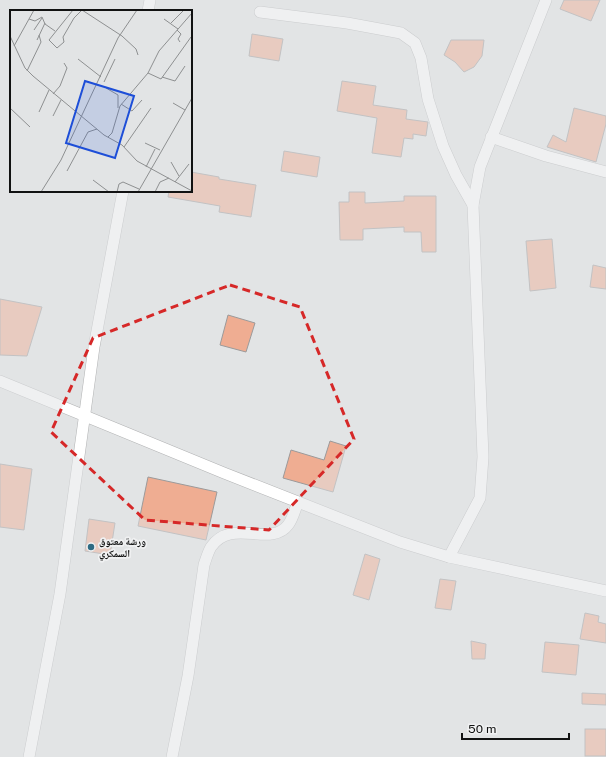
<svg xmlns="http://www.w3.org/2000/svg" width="606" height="757" font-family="'Public Sans','Noto Naskh Arabic',sans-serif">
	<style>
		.building { fill: #efad92; stroke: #9c9a9a }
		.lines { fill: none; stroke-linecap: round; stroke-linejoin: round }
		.street-casing { stroke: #b1b2b3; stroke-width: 12 }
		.street { stroke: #fff; stroke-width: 11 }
		.marked { fill: none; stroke: #d62828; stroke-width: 3; stroke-dasharray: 8 5; stroke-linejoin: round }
		.poi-dot { fill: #2f6b83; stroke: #f0f1f2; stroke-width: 1.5 }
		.labels { text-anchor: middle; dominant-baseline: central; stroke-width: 3.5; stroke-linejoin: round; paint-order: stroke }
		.poi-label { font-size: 10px; font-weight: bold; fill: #111212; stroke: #f0f1f2; text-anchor: start }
		.inset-road { fill: none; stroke: #8e9091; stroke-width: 1 }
		.view { fill: #1d4ed8; fill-opacity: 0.15; stroke: #1d4ed8; stroke-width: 2 }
		.inset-edge { fill: none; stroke: #111212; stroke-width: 2 }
	</style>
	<rect width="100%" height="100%" fill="#e2e4e5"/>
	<g class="building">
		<polygon points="564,0 600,0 591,21 560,9"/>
		<polygon points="252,34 283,39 279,61 249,56"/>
		<polygon points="451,40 484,40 482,56 474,67 464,72 455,62 444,55"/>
		<polygon points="342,81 376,86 373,105 407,110 406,119 428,122 426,136 413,134 413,139 404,138 401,157 372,153 377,118 337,111"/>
		<polygon points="574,108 606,116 606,124 596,162 547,147 553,135 566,142"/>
		<polygon points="284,151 320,157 317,177 281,171"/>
		<polygon points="191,172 219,177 219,179 256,185 251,217 219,212 220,206 168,197 169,191 191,191"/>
		<polygon points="349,192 365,192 365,203 404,201 404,196 436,196 436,252 422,252 421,232 404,232 404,227 363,229 363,240 340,240 339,202 349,202"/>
		<polygon points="552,239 556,288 530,291 526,241"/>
		<polygon points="593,265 606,268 606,289 590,287"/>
		<polygon points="0,299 42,307 27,356 0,355"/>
		<polygon points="228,315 255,323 246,352 220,345"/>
		<polygon points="330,441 346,446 333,492 283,478 291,450 324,460"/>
		<polygon points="0,464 32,469 24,530 0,527"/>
		<polygon points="148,477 217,492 206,540 138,526"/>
		<polygon points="89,519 115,523 110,555 85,551"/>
		<polygon points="365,554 380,559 369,600 353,595"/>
		<polygon points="440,579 456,581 451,610 435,608"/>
		<polygon points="585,613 599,616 598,622 606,624 606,643 580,639"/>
		<polygon points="471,641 486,644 485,659 472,659"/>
		<polygon points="545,642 579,645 576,675 542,672"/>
		<polygon points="582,693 606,694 606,705 582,704"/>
		<rect x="585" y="729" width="21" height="27"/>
	</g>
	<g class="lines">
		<defs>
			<g id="street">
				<polyline points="148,11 150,0"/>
				<polyline points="260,12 347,23 401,33 415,43 421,58 428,99 443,146 456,175 473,205"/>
				<polyline points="491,137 546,156 606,172"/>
				<polyline points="0,381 224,473 400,542 449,557 606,591"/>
				<polyline points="449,557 480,498 483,457 473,205 480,167 546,0"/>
				<polyline points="29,757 60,594 94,347 123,191"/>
				<path d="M172 757 188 676 204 565C206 559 208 552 211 547 231 517 271 548 288 525 293 519 295 509 298 502"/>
			</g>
		</defs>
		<use href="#street" class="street-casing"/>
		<use href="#street" class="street"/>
	</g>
	<path d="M0 0H606V757H0ZM230 285 300 307 354 439 269 530 145 520 51 432 93 338Z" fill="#e2e4e5" fill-opacity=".55" fill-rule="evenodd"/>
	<path class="marked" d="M230 285 300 307 354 439 269 530 145 520 51 432 93 338Z"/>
	<circle class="poi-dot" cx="91" cy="547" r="4"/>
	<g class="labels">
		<g class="poi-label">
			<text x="99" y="541">ورشة معتوق<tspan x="99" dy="12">السمكري</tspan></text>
		</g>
	</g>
	<g transform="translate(10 10)">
		<rect width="182" height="182" fill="#e2e4e5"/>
		<path class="inset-road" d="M63 0 39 30 47 38 54 32 53 27 64 8 72 0M72 0 112 26 126 39 128 45M19 9 25 11 32 7 35 14 45 21M154 9 168 19M161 13 174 0M24 20 32 8M167 20 171 24 168 29 170 32M0 26 15 58 23 66 94 125 112 135 127 151 182 181M27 30 35 13M4 36 24 0M68 49 91 67M17 61 31 32 29 25M138 63 151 69 181 27M152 67 165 71 175 56M94 72 105 49M96 78 108 85V98M43 84 50 76 57 58 54 53M163 93 175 100M111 94 122 101 132 90M0 98 20 117M29 102 39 80M43 106 51 90M98 127 102 123 110 96 138 63 149 41 182 3M135 133 150 140M114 137 141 98M161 152 169 166M136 157 145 139M57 161 78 122 87 119M83 170 99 182M165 172 179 154M31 182 51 150 108 28 127 0M107 182 109 174 113 172 129 179M128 182 182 88M145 182 150 172 159 168"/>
		<path class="view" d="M75 71 124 86 105 148 56 133Z"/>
		<rect width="182" height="182" class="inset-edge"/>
	</g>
	<path d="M462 733v6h107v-6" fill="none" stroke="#111212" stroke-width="2"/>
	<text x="468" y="733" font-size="12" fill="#111212" stroke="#f0f1f2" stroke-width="3" paint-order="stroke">50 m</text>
</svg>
